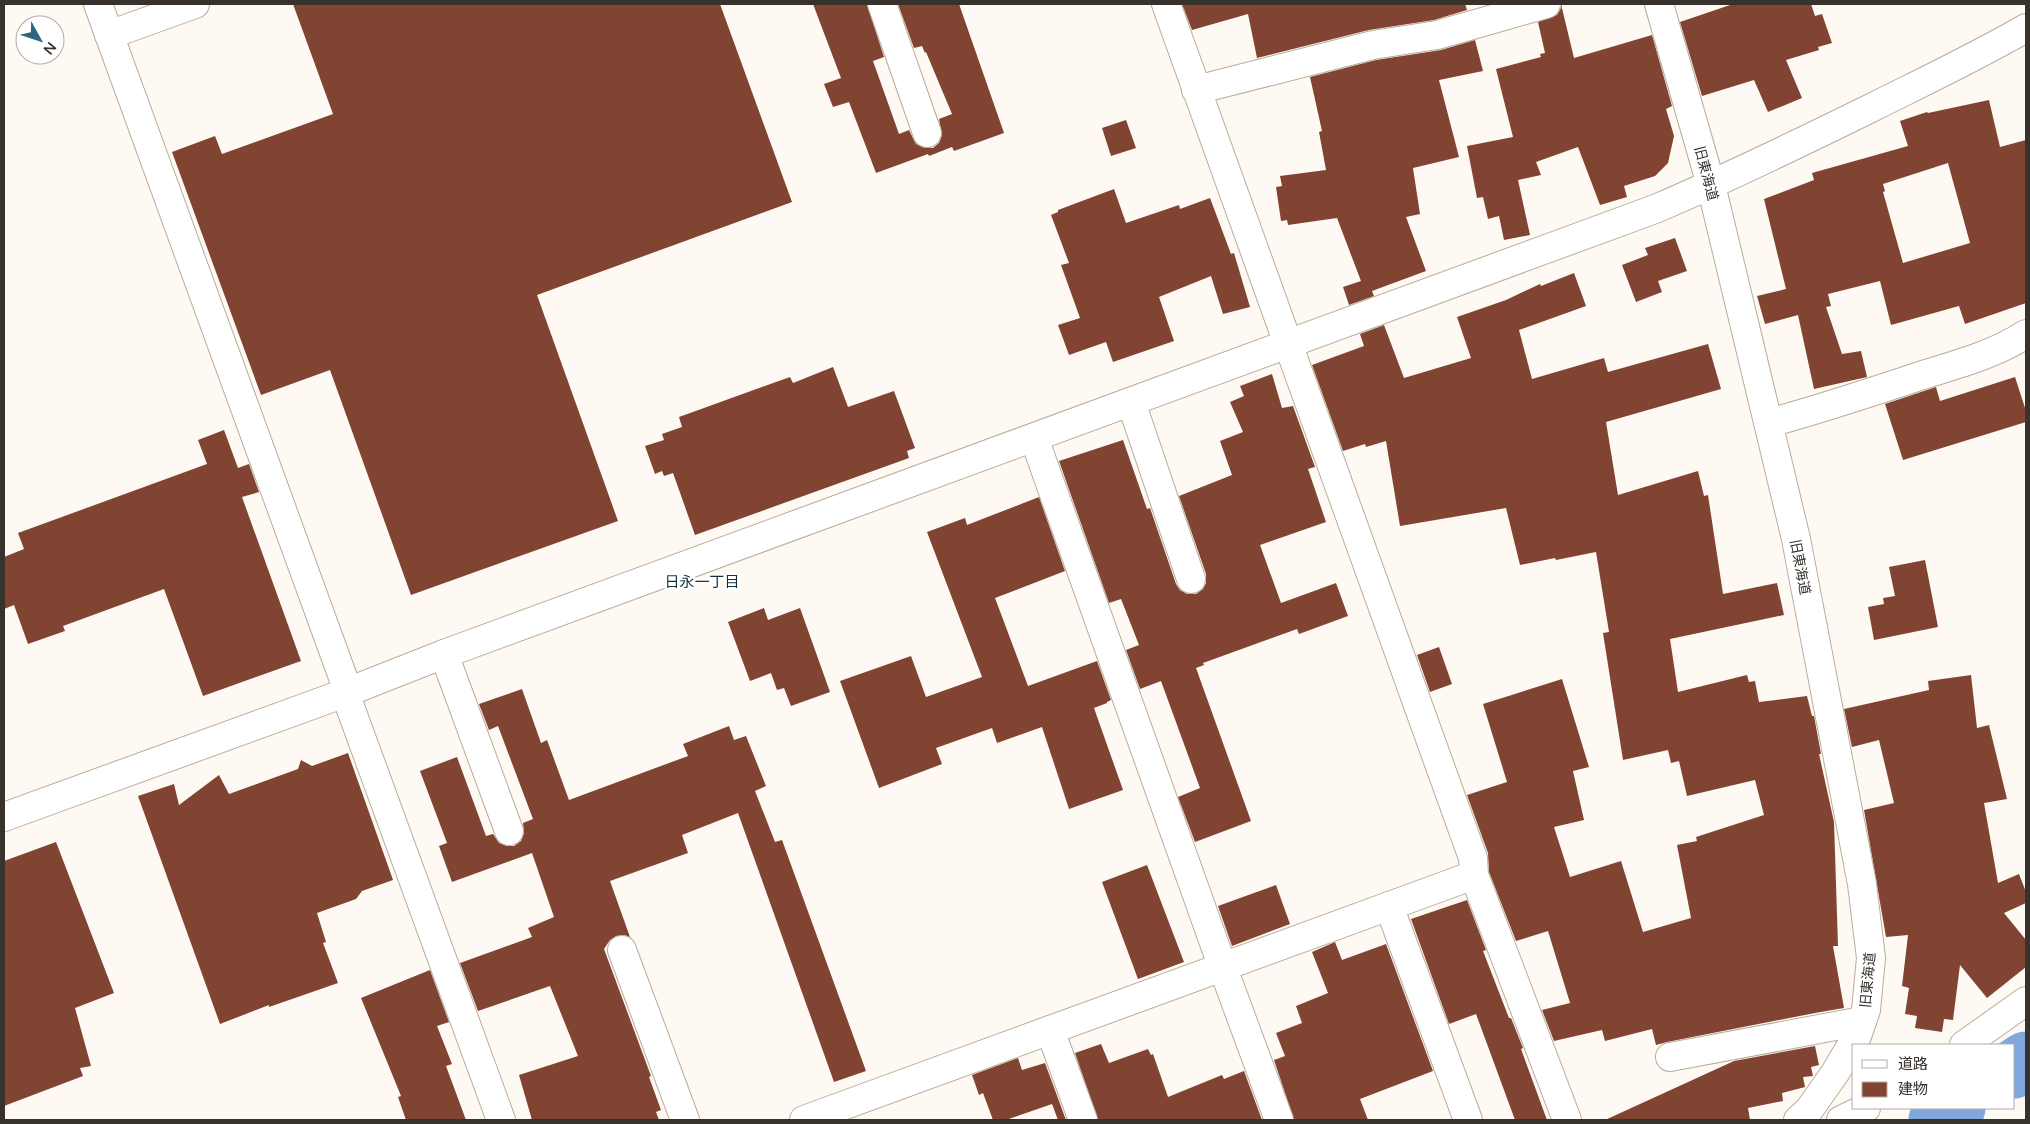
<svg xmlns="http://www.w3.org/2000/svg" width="2030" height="1124" font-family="Lato,'Noto Sans JP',sans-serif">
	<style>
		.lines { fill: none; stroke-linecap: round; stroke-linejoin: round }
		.river { stroke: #81a7dc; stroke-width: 59 }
		.building { fill: #814432; fill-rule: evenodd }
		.minor-casing { stroke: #b8ad9c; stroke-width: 30 }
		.minor { stroke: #fff; stroke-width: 28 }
		.labels { text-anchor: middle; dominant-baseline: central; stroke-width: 5; stroke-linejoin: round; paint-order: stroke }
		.street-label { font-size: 14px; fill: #37322c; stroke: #fff }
		.neighbourhood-label { font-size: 15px; fill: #14303c; stroke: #fff }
	</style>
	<rect width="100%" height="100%" fill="#fef9f2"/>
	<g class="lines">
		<g class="river">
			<polyline points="2014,1069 2026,1061"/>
			<polyline points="1938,1120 1956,1108"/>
		</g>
	</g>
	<g class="building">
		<polygon points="293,4 720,4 792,202 537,295 618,521 411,595 330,370 261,395 172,152 215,136 222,154 333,114"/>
		<polygon points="813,4 867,4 884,57 873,61 899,134 909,130 916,144 925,148 933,148 939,143 942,135 939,119 952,114 926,52 925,53 922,46 914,48 898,4 959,4 1004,133 954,151 952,147 929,156 928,154 876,173 849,102 833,107 824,84 841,78"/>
		<polygon points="1182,4 1465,4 1467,10 1434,20 1369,30 1257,58 1248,14 1192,30"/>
		<polygon points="1561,4 1574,58 1652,35 1672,106 1666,109 1674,136 1668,163 1655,176 1624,186 1627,197 1600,205 1578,147 1536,162 1541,175 1518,180 1530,235 1504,240 1499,216 1488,219 1483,197 1477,198 1467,146 1513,137 1496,69 1541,57 1540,54 1545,53 1538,22 1557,15 1561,8"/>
		<polygon points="1733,4 1811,4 1815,16 1822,14 1832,43 1818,47 1819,50 1786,60 1802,98 1768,112 1754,80 1702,96 1680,22"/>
		<polygon points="1475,40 1483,71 1439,80 1459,157 1413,168 1420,214 1406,217 1426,271 1372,291 1374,296 1349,305 1343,287 1361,281 1337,218 1288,225 1287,220 1281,221 1276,187 1282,186 1280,176 1326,170 1319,132 1322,131 1310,77 1376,60 1441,50"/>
		<path d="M1989 100 2000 147 2026 140V303L1965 324 1959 306 1891 325 1880 281 1828 294 1831 306 1826 307 1842 354 1861 351 1867 377 1814 389 1798 315 1765 324 1757 296 1786 289 1764 199 1814 180 1812 173 1908 146 1900 121 1927 112 1928 113ZM1948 163 1970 243 1903 263 1883 192 1885 191 1883 184Z"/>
		<polygon points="1126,120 1136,148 1111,156 1102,128"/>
		<polygon points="1114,189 1126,223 1179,205 1180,209 1210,198 1231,254 1234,253 1250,307 1223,314 1211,276 1159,297 1174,341 1113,362 1106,342 1069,355 1058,325 1080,318 1061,265 1069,263 1051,215 1058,212 1058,210"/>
		<polygon points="1675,238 1687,271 1658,281 1662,292 1636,302 1622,265 1648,255 1645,248"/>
		<polygon points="1574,273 1586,306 1519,330 1532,379 1604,358 1608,372 1708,344 1721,389 1606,422 1618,495 1698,471 1704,496 1708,495 1723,594 1777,583 1784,615 1670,639 1678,692 1747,675 1749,682 1755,681 1759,702 1807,696 1812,716 1814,716 1821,754 1819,754 1834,822 1838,946 1833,946 1844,1008 1815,1013 1667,1042 1656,1045 1652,1029 1605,1041 1602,1030 1554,1041 1542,1010 1570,1003 1548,931 1516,941 1489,872 1488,853 1467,795 1507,782 1483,704 1562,679 1589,767 1573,771 1584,820 1554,827 1570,877 1621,861 1643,932 1691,918 1677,845 1697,841 1696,837 1764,815 1755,780 1687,796 1679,761 1671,763 1668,750 1623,760 1603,633 1609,632 1596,552 1556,560 1555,558 1520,565 1506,508 1400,526 1386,441 1366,447 1365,444 1343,451 1312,365 1364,346 1360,334 1384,325 1404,378 1471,358 1457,317 1506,300 1540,284 1541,286"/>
		<polygon points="833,367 848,407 894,391 915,448 907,451 909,458 695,535 673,473 664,476 662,471 655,474 645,446 664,440 662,434 682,427 679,417 790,377 793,383"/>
		<polygon points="1272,374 1282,408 1293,406 1315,467 1308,469 1326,522 1260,545 1281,603 1336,583 1348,616 1299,634 1297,629 1203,663 1204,665 1196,668 1251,821 1195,842 1178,797 1200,788 1161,681 1140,689 1126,650 1139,645 1121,599 1109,603 1059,461 1123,440 1147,509 1150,508 1176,584 1180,590 1187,594 1196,594 1203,589 1206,583 1206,574 1179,496 1232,475 1220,441 1243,432 1230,402 1244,396 1240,386"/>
		<polygon points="2015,377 2026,411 2026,422 1903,460 1885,404 1936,387 1940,401"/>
		<polygon points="224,430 238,468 249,464 259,492 242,497 301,661 203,696 164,589 63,626 65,631 28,644 14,605 4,609 4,557 24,549 18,533 207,464 198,440"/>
		<polygon points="1039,497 1065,571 995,598 1028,686 1097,661 1111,700 1107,702 1107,703 1094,708 1123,790 1069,809 1042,727 997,743 992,728 936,748 942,764 879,788 840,681 911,656 926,697 982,677 927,532 965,518 967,525"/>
		<polygon points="1925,560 1938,627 1874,640 1868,607 1884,604 1883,598 1895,596 1889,567"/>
		<polygon points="764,608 768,620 800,608 830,692 791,706 784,688 777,690 771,673 750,681 728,622"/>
		<polygon points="1439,647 1452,684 1430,692 1417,655"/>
		<polygon points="1971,675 1977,728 1989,725 2007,799 1984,803 1998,883 2019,874 2026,892 2026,903 2004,913 2026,940 2026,967 1987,998 1960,965 1953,1020 1944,1019 1942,1032 1915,1028 1917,1016 1905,1014 1909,988 1902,986 1908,935 1886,937 1864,810 1894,803 1879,740 1852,747 1844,709 1929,690 1928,681"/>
		<polygon points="522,689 541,743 547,740 569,800 688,756 683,744 729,726 734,740 746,736 766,786 755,791 775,842 782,840 866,1071 834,1082 738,813 682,835 688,853 610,881 630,937 624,935 616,936 610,940 604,949 651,1076 649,1077 661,1110 656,1112 659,1120 532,1120 519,1075 578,1056 550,986 478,1011 460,963 532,937 528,928 554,917 532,853 452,882 439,846 447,843 420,771 457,757 486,836 493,834 499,843 507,846 514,846 521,841 524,833 523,823 533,819 498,726 489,730 479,704"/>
		<polygon points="348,753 393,880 362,891 356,899 317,913 326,942 323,943 338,983 269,1007 269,1005 220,1024 138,796 174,784 179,805 219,775 229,794 298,769 301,760 312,766"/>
		<polygon points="56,842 114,993 75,1008 91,1066 80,1068 83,1076 4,1106 4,861"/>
		<polygon points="1147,865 1184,962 1138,979 1102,882"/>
		<polygon points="1276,885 1290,924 1232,946 1218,906"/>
		<polygon points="1467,900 1486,950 1483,951 1509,1018 1511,1018 1523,1048 1521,1049 1547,1120 1515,1120 1476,1014 1449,1024 1411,919"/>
		<polygon points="1335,942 1342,960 1386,944 1433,1071 1360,1099 1368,1120 1294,1120 1274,1060 1285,1056 1276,1033 1302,1023 1296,1006 1328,993 1312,952"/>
		<polygon points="430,970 449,1022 437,1026 452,1064 446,1066 466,1120 406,1120 398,1097 401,1096 361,998"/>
		<polygon points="1101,1044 1109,1063 1148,1049 1151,1055 1153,1054 1168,1097 1222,1075 1224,1079 1244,1071 1262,1120 1098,1120 1075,1053"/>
		<polygon points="1815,1046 1819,1065 1811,1067 1813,1076 1803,1077 1805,1087 1782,1093 1783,1101 1748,1108 1750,1120 1605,1120 1734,1061"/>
		<polygon points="1018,1058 1022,1070 1045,1063 1066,1120 1058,1120 1052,1104 1006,1120 993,1120 983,1093 979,1095 972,1075"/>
	</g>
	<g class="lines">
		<defs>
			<g id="minor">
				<polyline points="98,4 348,691"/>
				<polyline points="882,4 927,133"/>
				<path d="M1166 4C1266 289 1372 573 1473 858L1474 875 1567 1120"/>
				<polyline points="1659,4 1711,185 1796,539 1862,884 1871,958 1866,1010 1857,1036 1835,1073 1809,1110 1798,1120"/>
				<polyline points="109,35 195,4"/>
				<polyline points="1196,90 1373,45 1437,35 1546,4"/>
				<polyline points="1131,402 1191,579"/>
				<path d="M1769 423C1821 409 1872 392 1923 375 1958 364 1996 354 2026 334"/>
				<polyline points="1034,438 1223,968 1279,1120"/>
				<polyline points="444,654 509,831"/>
				<polyline points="345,693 501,1120"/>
				<path d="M4 817 345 693 444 654 1655 209C1728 178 1800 143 1871 108 1923 82 1976 57 2026 28"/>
				<polyline points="1389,906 1468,1120"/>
				<polyline points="622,950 685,1120"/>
				<polyline points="1050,1030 1083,1120"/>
				<polyline points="1964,1045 2026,1001"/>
				<polyline points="1670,1057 1862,1021"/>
				<polyline points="804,1120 1474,875"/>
				<polyline points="1841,1120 1866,1108"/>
			</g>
		</defs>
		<use href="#minor" class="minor-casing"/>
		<use href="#minor" class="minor"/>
	</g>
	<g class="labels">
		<g class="street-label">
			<text transform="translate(1707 173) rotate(75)">旧東海道</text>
			<text transform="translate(1801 567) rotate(79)">旧東海道</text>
			<text transform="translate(1867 980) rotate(-85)">旧東海道</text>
		</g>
		<g class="neighbourhood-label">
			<text x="702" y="581">日永一丁目</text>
		</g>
	</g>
	<rect width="2030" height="1124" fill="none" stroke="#37322c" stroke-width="10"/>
	<rect x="1852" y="1044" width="162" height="65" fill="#ffffff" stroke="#afadab"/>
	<rect x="1862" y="1060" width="25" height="8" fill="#ffffff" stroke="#afadab"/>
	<text x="1898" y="1069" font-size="15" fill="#37322c">道路</text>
	<rect x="1862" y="1082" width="25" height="15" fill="#814432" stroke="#afadab"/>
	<text x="1898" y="1094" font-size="15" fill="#37322c">建物</text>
	<g transform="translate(40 40) rotate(130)"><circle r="24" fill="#ffffff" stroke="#afadab"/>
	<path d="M0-4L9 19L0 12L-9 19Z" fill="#2c677f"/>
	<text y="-8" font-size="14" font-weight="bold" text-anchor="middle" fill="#37322c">N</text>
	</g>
</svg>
